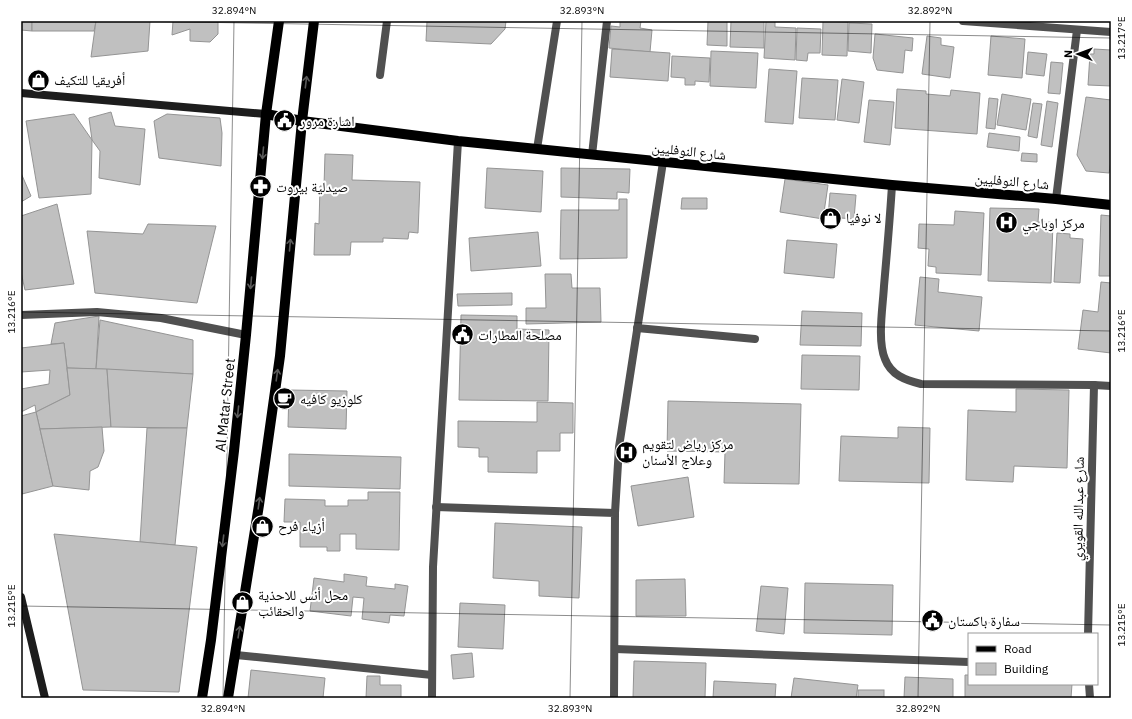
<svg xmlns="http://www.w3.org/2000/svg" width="1132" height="719" font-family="'IBM Plex Sans','Noto Naskh Arabic',sans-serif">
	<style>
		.building { fill: #c0c0c0; stroke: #949494 }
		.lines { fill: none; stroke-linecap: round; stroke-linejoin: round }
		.lane { stroke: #505050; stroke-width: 8 }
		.street { stroke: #505050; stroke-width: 8 }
		.secondary { stroke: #1d1d1d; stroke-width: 8 }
		.primary { stroke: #000; stroke-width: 10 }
		.oneway { stroke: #595959 }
		.ticks { fill: none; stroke: #000; stroke-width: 1; stroke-opacity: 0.45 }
		.labels { text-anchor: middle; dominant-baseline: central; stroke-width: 4; stroke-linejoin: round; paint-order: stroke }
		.poi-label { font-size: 14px; fill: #000; stroke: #fff; text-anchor: start }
		.street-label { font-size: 14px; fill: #000; stroke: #fff }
		.neatline { fill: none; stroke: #000; stroke-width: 1.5 }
		.ticks-label { font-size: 10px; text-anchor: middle; fill: #000 }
	</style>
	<rect width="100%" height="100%" fill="#fff"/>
	<g class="building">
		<polygon points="21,21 32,21 32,31 21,30"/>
		<polygon points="32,21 96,21 94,31 32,31"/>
		<polygon points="96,21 150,21 148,51 91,57"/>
		<polygon points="173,21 218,21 218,34 210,42 190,41 190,29 172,35"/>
		<polygon points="427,21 506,21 505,29 491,44 426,41"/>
		<polygon points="620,21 641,21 640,28 652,30 650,52 609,48 611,26 620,27"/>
		<polygon points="708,21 727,21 727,46 707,45"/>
		<polygon points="731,21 764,21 764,48 730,47"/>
		<polygon points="766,21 775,21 775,27 796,28 795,60 764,58"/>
		<polygon points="823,21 848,22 847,56 822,55"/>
		<polygon points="849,23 872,24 871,53 848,51"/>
		<polygon points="797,28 821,29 820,53 808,53 807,61 796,60"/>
		<polygon points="875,34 913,38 912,51 905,50 903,73 877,70 873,58"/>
		<polygon points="927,36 941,38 941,45 954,47 950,78 922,74"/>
		<polygon points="991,36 1025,39 1022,78 988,75"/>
		<polygon points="612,49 670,53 668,81 610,77"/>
		<polygon points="1094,49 1111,50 1111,86 1088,85 1090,54 1094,54"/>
		<polygon points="711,51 758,53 756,88 710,86"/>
		<polygon points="1028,52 1047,54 1044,76 1026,74"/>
		<polygon points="672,56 710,58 709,82 695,81 695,85 685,85 685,78 671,77"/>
		<polygon points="1051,62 1063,63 1060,94 1048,93"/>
		<polygon points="769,69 797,71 793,124 765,122"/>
		<polygon points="802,78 838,80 835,120 799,118"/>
		<polygon points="842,79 864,82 859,123 837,120"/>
		<polygon points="897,89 926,91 926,94 950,96 951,90 980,93 977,134 895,128"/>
		<polygon points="1002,94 1031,99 1026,130 997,125"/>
		<polygon points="1086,97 1111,100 1111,161 1109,173 1086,171 1077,155"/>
		<polygon points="989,98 998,99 995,129 986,128"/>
		<polygon points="869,100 894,102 890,145 864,142"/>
		<polygon points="1047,101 1058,103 1052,147 1041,145"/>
		<polygon points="1033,103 1042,104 1037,138 1028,136"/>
		<polygon points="111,112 115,126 145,129 140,185 99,178 100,151 92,140 89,118"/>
		<polygon points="74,114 92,140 91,194 39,198 26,121"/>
		<polygon points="167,114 220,118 222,133 221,166 159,158 154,121"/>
		<polygon points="989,133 1020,137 1019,151 987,147"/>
		<polygon points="1022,153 1037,154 1037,162 1021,161"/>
		<polygon points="325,154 353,155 352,180 420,182 418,233 409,232 408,239 383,238 383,242 351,242 350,255 314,255 315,223 319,224 320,186 324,186"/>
		<polygon points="487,168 543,171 541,212 485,208"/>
		<polygon points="561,168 630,169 629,193 617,192 617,199 561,197"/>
		<polygon points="21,173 31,196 21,202"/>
		<polygon points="785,179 828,185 823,219 780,212"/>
		<polygon points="830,193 856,195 854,219 828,217"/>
		<polygon points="682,198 707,198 707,209 681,209"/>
		<polygon points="619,199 627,199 627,258 560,259 561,210 619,210"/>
		<polygon points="57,204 74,284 25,290 21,272 21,216"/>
		<polygon points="990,208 1039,209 1038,222 1053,222 1051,283 988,281"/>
		<polygon points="955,211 984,213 981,275 936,273 936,267 928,266 929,249 918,248 919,224 954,225"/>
		<polygon points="1101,215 1111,216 1111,276 1099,276"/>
		<polygon points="148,224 216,226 197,303 95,293 87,231 143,234"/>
		<polygon points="538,232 541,266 471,271 469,238"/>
		<polygon points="1057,233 1070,234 1070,238 1083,239 1080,283 1054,282"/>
		<polygon points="787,240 837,244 834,278 784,273"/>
		<polygon points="545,274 571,274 572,288 600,288 601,322 526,324 526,308 546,308"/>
		<polygon points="920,277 939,279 938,292 982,297 979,331 915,325"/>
		<polygon points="1101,282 1111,283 1111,353 1078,349 1083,310 1098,312"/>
		<polygon points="512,293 512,305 458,306 457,294"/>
		<polygon points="802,311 862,313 861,346 800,345"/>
		<polygon points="461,315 517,316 517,329 549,330 548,401 459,400"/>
		<polygon points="99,316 96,369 67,368 64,343 51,344 55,323"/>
		<polygon points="100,320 193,340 193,374 96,369"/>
		<polygon points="64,343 70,395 36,412 35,405 21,412 21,389 49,384 50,370 21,372 21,348"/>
		<polygon points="802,355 860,356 859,390 801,389"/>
		<polygon points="67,368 107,369 111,427 40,429 36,412 70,395"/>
		<polygon points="107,369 193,374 187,428 111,427"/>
		<polygon points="1016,389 1069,390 1067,468 1014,466 1013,482 966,480 968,410 1016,412"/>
		<polygon points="289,390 347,391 346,429 288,427"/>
		<polygon points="668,401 801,404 799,484 724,483 725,452 667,451"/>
		<polygon points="537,402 573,403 573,433 560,433 560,451 537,451 537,473 488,472 488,457 479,457 479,448 458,447 458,421 537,422"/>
		<polygon points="36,412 53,486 22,494 21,488 21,416"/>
		<polygon points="102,427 104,451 98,467 90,471 89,490 53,486 40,429"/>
		<polygon points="898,427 930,428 929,483 839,481 841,436 898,438"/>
		<polygon points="147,428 187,428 175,545 140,542"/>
		<polygon points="289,454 401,457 400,489 289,486"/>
		<polygon points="688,477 694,517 638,526 631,486"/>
		<polygon points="368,492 400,492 399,550 356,549 356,534 340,534 340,551 327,551 327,547 300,547 300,522 284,522 285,499 325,500 325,506 348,506 348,500 368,500"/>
		<polygon points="495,523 582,527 579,598 539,596 539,581 493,578"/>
		<polygon points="54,534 197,547 179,692 83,690"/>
		<polygon points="344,574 367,577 366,586 395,589 395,584 408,586 404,616 390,615 389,623 362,619 364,598 353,597 351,616 310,611 314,578 344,582"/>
		<polygon points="685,579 686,616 636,616 636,580"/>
		<polygon points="805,583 893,585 892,635 804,633"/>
		<polygon points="761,586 788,588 784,634 756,631"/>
		<polygon points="460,603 505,605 503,649 458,647"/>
		<polygon points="472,653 474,677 453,679 451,655"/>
		<polygon points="634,661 706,663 705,698 633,698"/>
		<polygon points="251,670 325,678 323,698 248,698"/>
		<polygon points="965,675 969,675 969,684 1072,684 1071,698 965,698"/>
		<polygon points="367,676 380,676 380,685 401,685 401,698 366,698"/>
		<polygon points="905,677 953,679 953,698 904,698"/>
		<polygon points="794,678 858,685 856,698 791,698"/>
		<polygon points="714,681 776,684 775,698 713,698"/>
		<rect x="858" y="690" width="26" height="8"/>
	</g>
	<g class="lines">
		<g class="lane">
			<polyline points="380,75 387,21"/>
			<polyline points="537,149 557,21"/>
			<polyline points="637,328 755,339"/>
		</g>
		<g class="street">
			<polyline points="963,21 1111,32"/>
			<polyline points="592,155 607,21"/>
			<path d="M892 185C890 218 887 252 884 286 883 306 877 340 885 359 891 375 905 380 921 384L1094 385 1111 386"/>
			<polyline points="1056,199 1077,30"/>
			<polyline points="21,315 97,312 161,318 246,335"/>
			<polyline points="436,507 615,513 614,698"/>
			<polyline points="615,513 619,447 663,162"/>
			<polyline points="1088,634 1094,385"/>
			<polyline points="615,649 969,662"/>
			<polyline points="236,655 432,675"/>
			<polyline points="1089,684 1090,698"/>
			<polyline points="432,698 433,567 458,141"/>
		</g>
		<g class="secondary">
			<polyline points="21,93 266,114"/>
			<polyline points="21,597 45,698"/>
		</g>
		<g class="primary">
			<polyline points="266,114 302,121 458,141 892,185 1056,199 1111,205"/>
			<polyline points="202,698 211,640 234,451 246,335 266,114 279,21"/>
			<polyline points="228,698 259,505 280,356 302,121 314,21"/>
		</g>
	</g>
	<defs><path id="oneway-shaft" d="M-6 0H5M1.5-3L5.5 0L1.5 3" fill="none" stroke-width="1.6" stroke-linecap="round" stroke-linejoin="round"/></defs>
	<g class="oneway">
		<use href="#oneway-shaft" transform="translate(306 82) rotate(-83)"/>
		<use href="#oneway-shaft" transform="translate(263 153) rotate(95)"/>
		<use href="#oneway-shaft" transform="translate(290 245) rotate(-85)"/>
		<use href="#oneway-shaft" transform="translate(251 283) rotate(95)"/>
		<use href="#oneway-shaft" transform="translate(277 375) rotate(-82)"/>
		<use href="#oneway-shaft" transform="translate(238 412) rotate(96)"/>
		<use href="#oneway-shaft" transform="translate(259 503) rotate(-82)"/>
		<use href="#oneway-shaft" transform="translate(223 541) rotate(97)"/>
		<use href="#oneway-shaft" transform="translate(239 632) rotate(-81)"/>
	</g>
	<path class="ticks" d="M130 21 1111 38M21 312 1111 331M21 606 1111 625M223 698 234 21M570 698 582 21M918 698 930 21"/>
	<defs>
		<symbol id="shop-disc" viewBox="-11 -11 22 22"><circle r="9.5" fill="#000" stroke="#fff"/><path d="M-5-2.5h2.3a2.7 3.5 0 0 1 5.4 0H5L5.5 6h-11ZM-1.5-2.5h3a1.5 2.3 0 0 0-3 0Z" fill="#fff"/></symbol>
		<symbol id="civic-disc" viewBox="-11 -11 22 22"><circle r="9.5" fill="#000" stroke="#fff"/><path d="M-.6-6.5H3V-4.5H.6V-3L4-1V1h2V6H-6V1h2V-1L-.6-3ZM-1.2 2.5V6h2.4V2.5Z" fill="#fff"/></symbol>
		<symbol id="pharmacy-disc" viewBox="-11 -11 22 22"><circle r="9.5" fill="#000" stroke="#fff"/><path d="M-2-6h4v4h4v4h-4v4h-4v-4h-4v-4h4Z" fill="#fff"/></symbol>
		<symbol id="hospital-disc" viewBox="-11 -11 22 22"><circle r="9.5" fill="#000" stroke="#fff"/><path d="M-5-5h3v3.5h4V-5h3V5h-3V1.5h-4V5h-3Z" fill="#fff"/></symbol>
		<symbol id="cafe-disc" viewBox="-11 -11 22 22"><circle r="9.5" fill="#000" stroke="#fff"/><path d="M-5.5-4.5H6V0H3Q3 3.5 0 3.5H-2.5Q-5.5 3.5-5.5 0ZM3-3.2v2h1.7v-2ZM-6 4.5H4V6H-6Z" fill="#fff"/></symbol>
	</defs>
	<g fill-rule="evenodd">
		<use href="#shop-disc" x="26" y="68" width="25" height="25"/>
		<use href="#civic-disc" x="272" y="108" width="25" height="25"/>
		<use href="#pharmacy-disc" x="248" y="174" width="25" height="25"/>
		<use href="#shop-disc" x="818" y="206" width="25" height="25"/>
		<use href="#hospital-disc" x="994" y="210" width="25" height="25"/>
		<use href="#civic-disc" x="450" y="322" width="25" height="25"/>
		<use href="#cafe-disc" x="272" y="386" width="25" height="25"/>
		<use href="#hospital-disc" x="614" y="440" width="25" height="25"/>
		<use href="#shop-disc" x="250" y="514" width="25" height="25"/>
		<use href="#shop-disc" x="230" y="590" width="25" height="25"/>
		<use href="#civic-disc" x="920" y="608" width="25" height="25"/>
	</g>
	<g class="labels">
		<g class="poi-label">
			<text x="54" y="80">أفريقيا للتكيف</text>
			<text x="300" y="121">اشارة مرور</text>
			<text x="276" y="187">صيدلية بيروت</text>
			<text x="846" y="218">لا نوفيا</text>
			<text x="1022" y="223">مركز اوباجي</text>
			<text x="478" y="335">مصلحة المطارات</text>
			<text x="300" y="399">كلوزيو كافيه</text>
			<text x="642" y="444">مركز رياض لتقويم<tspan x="642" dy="16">وعلاج الأسنان</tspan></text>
			<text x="278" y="526">أزياء فرح</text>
			<text x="258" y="595">محل أنس للاحذية<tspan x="258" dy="16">والحقائب</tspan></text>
			<text x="948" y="621">سفارة باكستان</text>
		</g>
		<g class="street-label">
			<text transform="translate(689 151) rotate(6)">شارع النوفليين</text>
			<text transform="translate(1012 181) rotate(5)">شارع النوفليين</text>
			<text transform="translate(225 405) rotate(-84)">Al Matar Street</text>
			<text transform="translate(1078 509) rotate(-89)">شارع عبدالله القويري</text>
		</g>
	</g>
	<rect width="1132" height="719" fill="none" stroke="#ffffff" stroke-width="44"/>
	<rect x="968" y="633" width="130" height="52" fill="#ffffff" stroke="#999999"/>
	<rect x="976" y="646" width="20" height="6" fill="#000000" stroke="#999999"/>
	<text x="1004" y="653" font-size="12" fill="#000000">Road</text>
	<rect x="976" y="663" width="20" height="12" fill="#c0c0c0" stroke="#999999"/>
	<text x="1004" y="673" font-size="12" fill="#000000">Building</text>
	<g transform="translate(1078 54) rotate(271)" stroke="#ffffff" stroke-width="3" paint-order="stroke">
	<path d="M0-3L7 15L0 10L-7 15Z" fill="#000000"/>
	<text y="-6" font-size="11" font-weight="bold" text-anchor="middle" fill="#000000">N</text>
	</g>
	<rect x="22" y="22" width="1088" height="675" class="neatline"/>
	<g class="ticks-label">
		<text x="234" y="14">32.894°N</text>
		<text x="582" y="14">32.893°N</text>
		<text x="930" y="14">32.892°N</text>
		<text transform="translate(1121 38) rotate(-90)" y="4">13.217°E</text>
		<text transform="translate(11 312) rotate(-90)" y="4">13.216°E</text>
		<text transform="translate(1121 331) rotate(-90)" y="4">13.216°E</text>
		<text transform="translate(11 606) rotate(-90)" y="4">13.215°E</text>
		<text transform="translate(1121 625) rotate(-90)" y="4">13.215°E</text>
		<text x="223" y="712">32.894°N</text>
		<text x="570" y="712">32.893°N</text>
		<text x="918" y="712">32.892°N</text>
	</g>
</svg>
